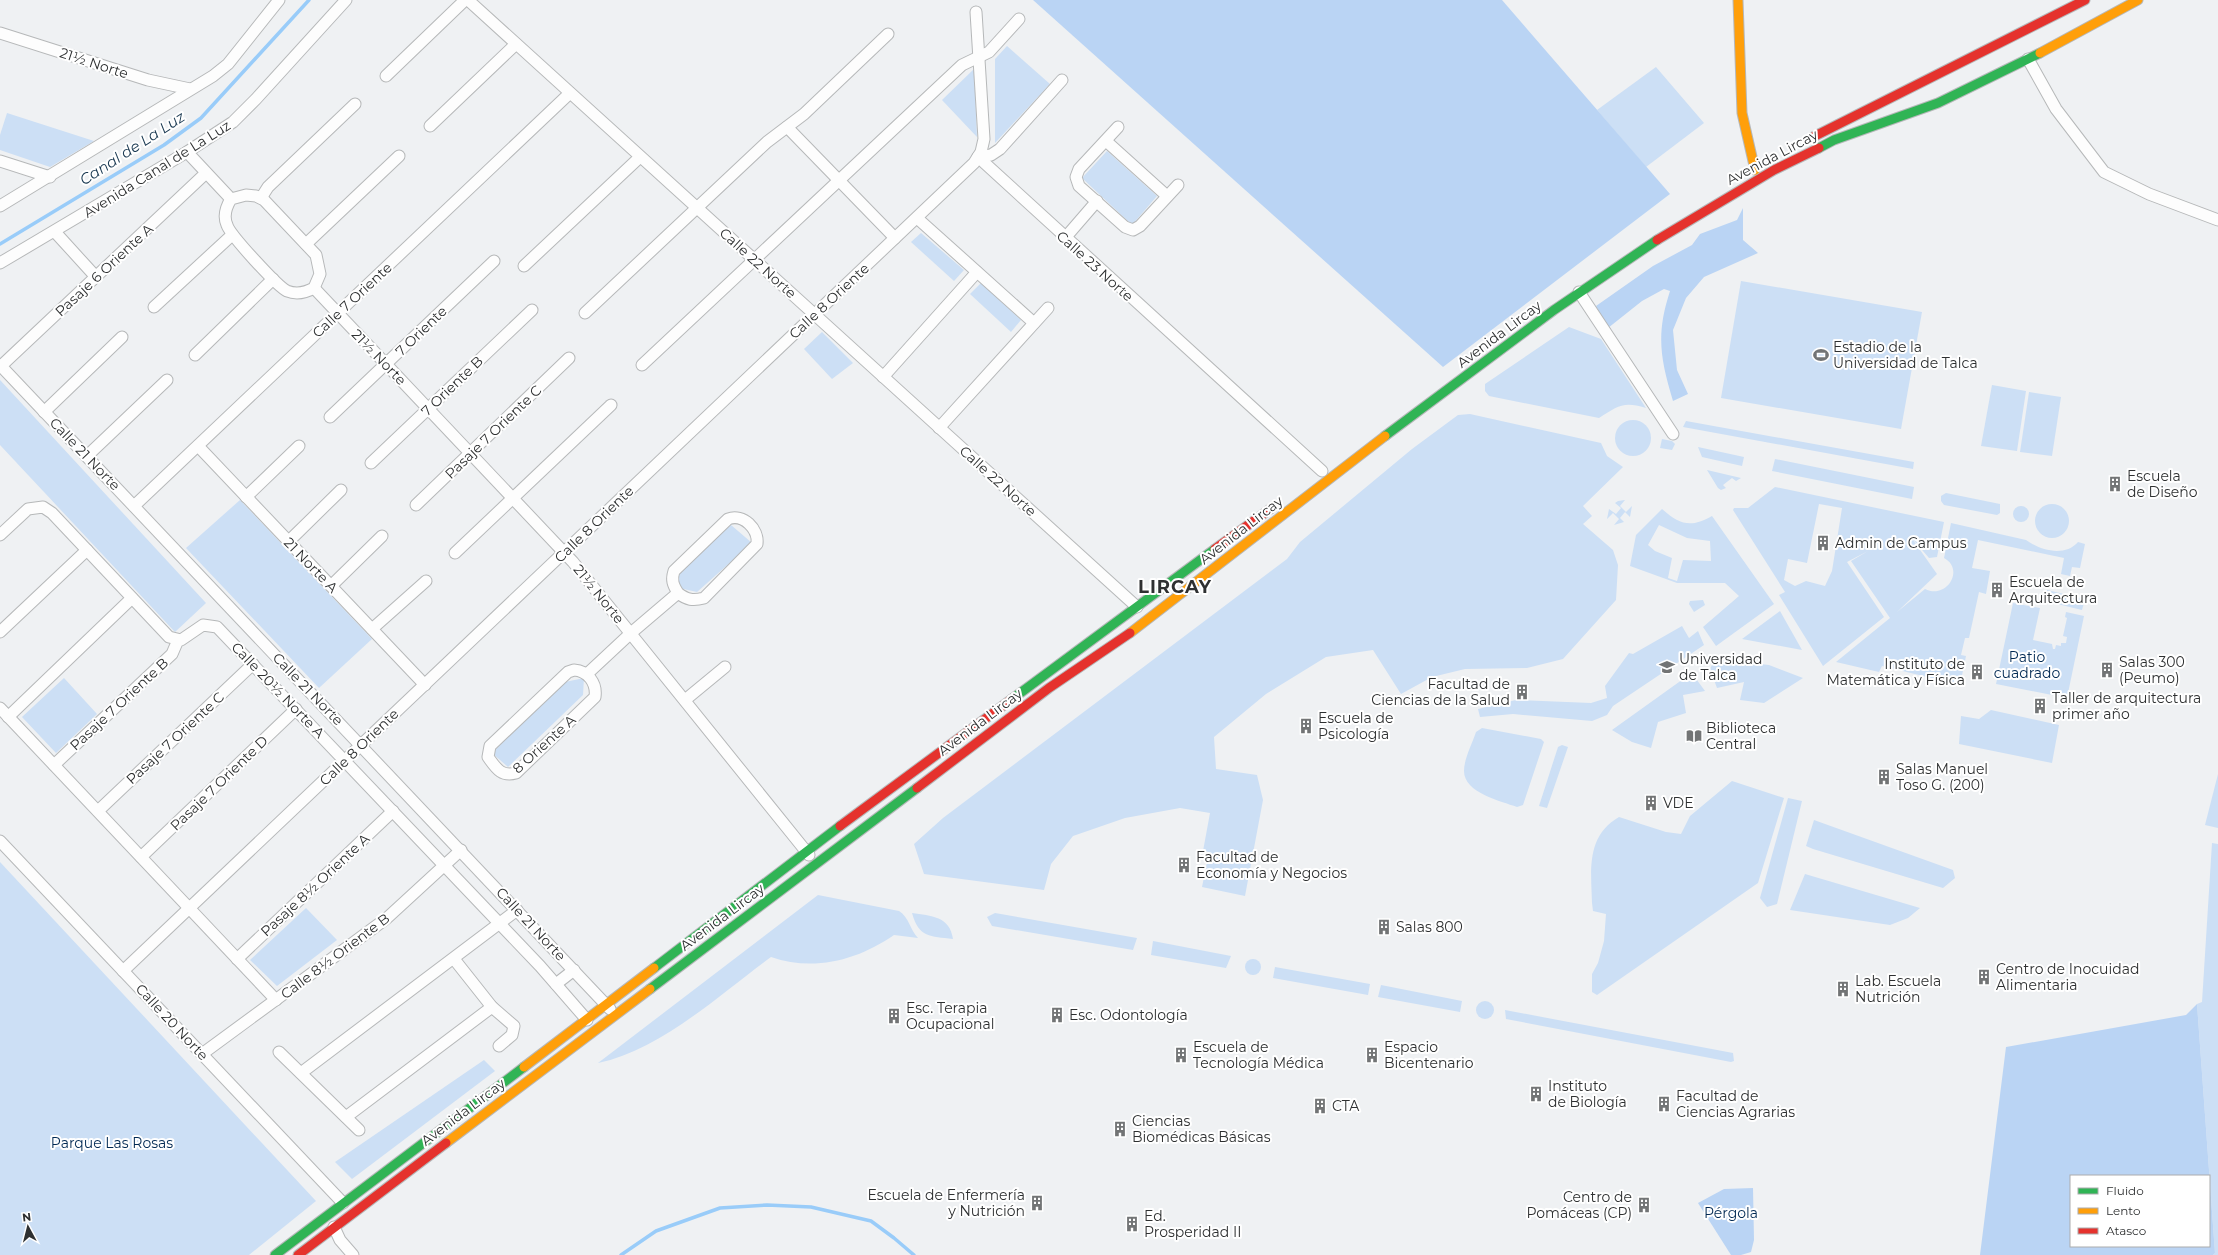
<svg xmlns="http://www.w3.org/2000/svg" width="2218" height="1255" font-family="Montserrat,sans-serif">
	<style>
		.green { fill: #ccdff5; fill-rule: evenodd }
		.forest { fill: #bad4f4; fill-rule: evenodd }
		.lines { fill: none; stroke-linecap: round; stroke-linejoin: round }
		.stream { stroke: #99ccf9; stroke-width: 3.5 }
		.street-casing { stroke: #b6b8b9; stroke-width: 13 }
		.fast-casing { stroke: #b6b8b9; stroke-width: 11 }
		.slow-casing { stroke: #b6b8b9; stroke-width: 11 }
		.jam-casing { stroke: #b6b8b9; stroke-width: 11 }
		.street { stroke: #fdfdfd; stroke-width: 11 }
		.fast { stroke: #30b455; stroke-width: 9 }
		.slow { stroke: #ff9f0a; stroke-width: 9 }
		.jam { stroke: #e5322d; stroke-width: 9 }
		.labels { text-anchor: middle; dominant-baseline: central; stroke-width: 4; stroke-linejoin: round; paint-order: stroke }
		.street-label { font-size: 14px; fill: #2e3031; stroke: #fff }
		.poi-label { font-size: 14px; fill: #2e3031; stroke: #fff; text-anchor: start }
		.park-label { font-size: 14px; fill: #012953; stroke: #fff }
		.water-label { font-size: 15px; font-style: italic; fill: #17364f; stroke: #fff }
		.district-label { font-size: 18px; font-weight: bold; letter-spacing: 1px; fill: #2e3031; stroke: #fff }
	</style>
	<rect width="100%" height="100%" fill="#eff1f3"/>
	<g class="green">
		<polygon points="1007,46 1050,84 995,143 995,59"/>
		<polygon points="1656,67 1704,123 1646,167 1597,110"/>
		<polygon points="974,69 977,137 942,100"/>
		<polygon points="7,113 94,141 50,167 0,150 0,135"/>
		<polygon points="1107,151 1157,196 1132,225 1082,178"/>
		<polygon points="921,233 964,270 954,281 911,242"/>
		<polygon points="1741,281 1922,312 1901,429 1721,398"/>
		<polygon points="981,283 1021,320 1011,332 970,294"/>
		<path d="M1569 327 1601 339 1646 408C1623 401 1618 406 1599 418L1489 396 1485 391V384Z"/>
		<polygon points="822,332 853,363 832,379 804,349"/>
		<polygon points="0,380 206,603 175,632 0,445"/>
		<polygon points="1992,385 2026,391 2017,451 1981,446"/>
		<polygon points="2029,392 2061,397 2052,456 2020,452"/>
		<polygon points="1470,414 1601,443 1607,456 1623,467 1583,506 1592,516 1583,524 1613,550 1618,565 1616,600 1563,659 1527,668 1465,669 1432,677 1401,694 1373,650 1326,657 1266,694 1214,737 1216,769 1257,775 1263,800 1245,896 1202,887 1209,852 1203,851 1210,813 1180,808 1125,818 1073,836 1051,864 1044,890 924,874 914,844 943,818 1287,559 1300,542 1412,449 1458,415"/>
		<circle cx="1633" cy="438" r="18"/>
		<polygon points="1686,421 1914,462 1913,469 1683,427"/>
		<polygon points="1662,439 1672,441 1675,444 1672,450 1660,448"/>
		<polygon points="1698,447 1744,457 1742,466 1702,457"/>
		<polygon points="1775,459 1914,487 1912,499 1772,471"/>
		<polygon points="1707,470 1741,478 1736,481 1732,478 1723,485 1726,488 1721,490 1718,488"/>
		<path d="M1775 487 1944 522 1937 557 1929 558 1911 537 1937 574 1897 612 1925 589C1947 600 1965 569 1944 558L1951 523 2026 540C2041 551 2065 557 2078 542L2085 544 2080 568 2072 567 2070 576 2061 574 2064 558 1978 540 1972 568 1990 571 1986 594 1979 592 1969 638H1965L1961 655 1966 656 1960 685 1882 666 1879 672 1836 662 1890 618 1851 561 1868 551 1847 562 1884 617 1823 666 1779 595 1785 592 1733 510 1734 508H1748ZM1819 504 1842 508 1832 571 1825 586 1806 581 1795 586 1784 580 1788 559 1807 563Z"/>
		<polygon points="1946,493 2000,504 2000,513 1997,515 1944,505 1941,501 1941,496"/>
		<polygon points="240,500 372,639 319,688 186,548"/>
		<polygon points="1625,500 1620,506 1626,512 1632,506 1630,517 1625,512 1620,518 1624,522 1614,525 1619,519 1613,513 1607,519 1609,509 1616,514 1621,508 1615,503 1618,501"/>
		<circle cx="2052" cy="521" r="17"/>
		<circle cx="2021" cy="514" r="8"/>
		<path d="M1662 509C1680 525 1691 528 1712 516L1774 604 1716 646 1703 627 1739 596 1725 583H1677L1630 566 1636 535ZM1659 525 1687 538 1710 541 1711 561 1683 560 1677 581 1668 578 1672 558 1655 551 1648 545Z"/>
		<polygon points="731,525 752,543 697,592 679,588 679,571"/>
		<polygon points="2047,590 2085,599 2082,610 2045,601"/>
		<polygon points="1703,600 1705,605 1694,612 1689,604 1690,601"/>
		<polygon points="2013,603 2040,608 2033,640 2052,644 2053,649 2055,649 2056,645 2061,646 2061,643 2066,643 2067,637 2063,636 2067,618 2065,617 2066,612 2084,616 2067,698 1996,684"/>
		<polygon points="1780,611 1802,650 1742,639"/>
		<polygon points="1682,626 1689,638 1698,631 1704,645 1613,706 1607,715 1592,721 1513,714 1480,717 1478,709 1516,700 1591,703 1607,698 1605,686 1629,653 1633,654"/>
		<polygon points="1715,659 1769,665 1803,678 1764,703 1740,700 1744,682 1717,688 1710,669"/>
		<polygon points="1694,676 1705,691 1683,695 1686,713 1658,722 1651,748 1632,742 1612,730 1686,677"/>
		<polygon points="64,678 97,714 56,753 22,717"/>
		<polygon points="584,678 583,695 508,767 492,753 565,682"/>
		<polygon points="1991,710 2059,725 2052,763 1959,744 1961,716 1979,719"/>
		<path d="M1482 728 1541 739 1544 742 1523 805 1517 807C1501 801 1464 793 1464 771 1464 759 1472 744 1476 732Z"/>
		<polygon points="1562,745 1568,747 1547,808 1539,806 1558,747"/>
		<polygon points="2218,774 2218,828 2205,825"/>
		<path d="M1732 781 1784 798 1758 883 1597 995 1592 992V974L1598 963 1604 941 1606 914 1593 911 1592 903C1591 870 1586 836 1619 817L1666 832 1681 834 1690 816Z"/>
		<polygon points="1788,798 1802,801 1777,904 1767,907 1760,898"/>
		<polygon points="1814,820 1953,870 1955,878 1943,888 1813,849 1806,846"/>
		<polygon points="2212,843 2218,844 2218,1255 2213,1255 2215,1253 2197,1004 2202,1002"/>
		<polygon points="0,862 316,1201 249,1255 0,1255"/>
		<polygon points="1805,874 1920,908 1908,918 1890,925 1790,910"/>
		<path d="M818 895 899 911C909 917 910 930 918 938L894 935C858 960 814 972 771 957 720 994 661 1050 598 1063Z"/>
		<polygon points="306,908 337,940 277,986 250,960"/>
		<path d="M912 913C931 916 950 916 953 939 930 936 919 938 912 913Z"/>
		<polygon points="995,913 1137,938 1133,950 992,926 987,917"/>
		<polygon points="1153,941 1231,956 1226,968 1151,955"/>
		<circle cx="1253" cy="967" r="8"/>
		<polygon points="1275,967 1370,984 1368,995 1273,978"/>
		<polygon points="1381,985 1462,1001 1460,1012 1378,997"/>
		<circle cx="1485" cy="1010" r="9"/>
		<polygon points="1505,1010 1733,1053 1734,1061 1731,1062 1506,1019"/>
		<polygon points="484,1060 495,1071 352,1179 335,1162"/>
	</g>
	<g class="forest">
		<polygon points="1033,0 1502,0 1670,194 1443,367"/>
		<path d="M1743 208V240L1758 253 1704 277 1686 298 1673 330 1677 370 1688 394 1673 401C1660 358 1656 334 1670 291L1664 289 1642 301 1608 328 1596 306 1653 266 1692 245 1700 234 1737 220Z"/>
		<path d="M2197 1004 2215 1253 2213 1255H1980L2006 1047 2186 1015ZM2071 1176H2209V1246H2071Z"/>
		<polygon points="1753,1188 1754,1240 1751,1252 1741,1255 1731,1255 1698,1203 1724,1189"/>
	</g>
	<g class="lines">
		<g class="stream">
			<polyline points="0,244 164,145 201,118 309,0"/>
			<polyline points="621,1255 656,1231 720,1208 767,1205 811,1207 871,1221 894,1238 914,1255"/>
		</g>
		<defs>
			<g id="street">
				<polyline points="468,0 1137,607"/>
				<polyline points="0,33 148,80 190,89"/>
				<polyline points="2028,59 2056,109 2104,172 2149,194 2218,220"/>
				<polyline points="386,76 465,0"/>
				<polyline points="430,126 516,44"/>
				<polyline points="787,127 895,238"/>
				<polyline points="1118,127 1079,169 1076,177 1079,186 1125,227 1133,230 1140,226 1178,185"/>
				<polyline points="1106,141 1167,196"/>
				<polyline points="187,152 231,199"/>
				<polyline points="978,157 1322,471"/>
				<polyline points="978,157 991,155 1000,149 1062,80"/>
				<polyline points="0,161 50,177"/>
				<path d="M246 195 256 196 264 200 316 255 320 274 314 288C305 293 297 295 287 291 278 287 230 235 227 225 223 216 226 207 231 199Z"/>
				<polyline points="261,198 268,187 355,104"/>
				<polyline points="0,206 213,76 228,64 279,0"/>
				<polyline points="917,218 1034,323"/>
				<polyline points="55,232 96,277"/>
				<polyline points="1065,238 1097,201"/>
				<polyline points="306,244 399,156"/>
				<polyline points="0,263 187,152 233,122 256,99 346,0"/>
				<polyline points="524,266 640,157"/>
				<polyline points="314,288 573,562 809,855"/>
				<polyline points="1579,292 1673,434"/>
				<polyline points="154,307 232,235"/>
				<polyline points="585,313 767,142 804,114 888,34"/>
				<polyline points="195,355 273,279"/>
				<polyline points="0,365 610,1009"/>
				<polyline points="642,365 962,65 989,52 1019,19"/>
				<polyline points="1,366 206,173"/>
				<polyline points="883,377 977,272"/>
				<polyline points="44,412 122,337"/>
				<polyline points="330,417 494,261"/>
				<polyline points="939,428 1048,308"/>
				<polyline points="198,446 425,685"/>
				<polyline points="87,456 167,380"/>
				<polyline points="371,463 532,310"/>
				<polyline points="246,497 299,446"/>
				<polyline points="416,505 569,358"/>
				<polyline points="134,506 570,93"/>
				<polyline points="0,535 28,509 43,507 52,513 169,637 181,640 203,625 217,627 540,966 587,1020"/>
				<polyline points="289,541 341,490"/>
				<polyline points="455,553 611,405"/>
				<polyline points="331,586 382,536"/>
				<polyline points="372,629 426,581"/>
				<polyline points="0,632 87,550"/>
				<path d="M574 670C588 671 597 683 595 697L516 773C501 777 496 768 488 757L490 746 568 672Z"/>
				<path d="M587 674 631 633 678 593C673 585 671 580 674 571L728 519C743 513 759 529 757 544L704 598C693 601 687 600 678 593"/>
				<polyline points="685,700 725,667"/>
				<polyline points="0,708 276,1000"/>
				<polyline points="8,717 132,598"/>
				<polyline points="54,765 172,654 178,640"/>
				<polyline points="98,811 253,664"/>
				<polyline points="0,841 343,1203"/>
				<polyline points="141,857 296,709"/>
				<polyline points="237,959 393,811"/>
				<polyline points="454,959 492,1007 514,1026 512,1035 499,1046"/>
				<polyline points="123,971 974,163 981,152 984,139 976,12"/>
				<polyline points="556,984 574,970"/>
				<polyline points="279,1052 359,1130"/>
				<polyline points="202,1054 387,918 461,850"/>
				<polyline points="301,1073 517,910"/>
				<polyline points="346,1117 492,1007"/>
				<polyline points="334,1227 340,1240 353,1255"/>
			</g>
			<g id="fast">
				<polyline points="1819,148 1834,140 1938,103 2040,53"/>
				<polyline points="1385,436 1554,310 1657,240"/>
				<polyline points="1012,699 1215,549"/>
				<polyline points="654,968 840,826"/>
				<polyline points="650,989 917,788"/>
				<polyline points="275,1255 524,1067"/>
			</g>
			<g id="slow">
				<polyline points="1738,0 1742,113 1755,170"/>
				<polyline points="2040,53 2138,0"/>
				<polyline points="1130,633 1385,436"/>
				<polyline points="524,1067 654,968"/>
				<polyline points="446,1143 650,989"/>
			</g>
			<g id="jam">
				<polyline points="1811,138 2085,0"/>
				<polyline points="1657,240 1774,170 1819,148"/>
				<polyline points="1215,549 1273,507"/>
				<polyline points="917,788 1049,688 1130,633"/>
				<polyline points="840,826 1012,699"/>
				<polyline points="298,1255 446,1143"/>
			</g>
		</defs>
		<use href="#street" class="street-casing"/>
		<use href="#fast" class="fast-casing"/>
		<use href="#slow" class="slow-casing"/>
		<use href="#jam" class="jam-casing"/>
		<use href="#street" class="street"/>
		<use href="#fast" class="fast"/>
		<use href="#slow" class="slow"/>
		<use href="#jam" class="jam"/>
	</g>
	<defs>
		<symbol id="stadium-bare" viewBox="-9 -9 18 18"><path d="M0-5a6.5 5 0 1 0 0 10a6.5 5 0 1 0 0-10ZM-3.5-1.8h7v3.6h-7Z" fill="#727475" stroke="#fff" stroke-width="2.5" paint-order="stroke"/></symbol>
		<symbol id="building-bare" viewBox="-9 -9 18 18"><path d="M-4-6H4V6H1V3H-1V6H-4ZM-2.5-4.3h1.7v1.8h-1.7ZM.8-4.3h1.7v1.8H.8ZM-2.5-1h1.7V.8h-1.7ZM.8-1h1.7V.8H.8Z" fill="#727475" stroke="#fff" stroke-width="2.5" paint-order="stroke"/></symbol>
		<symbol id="university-bare" viewBox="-9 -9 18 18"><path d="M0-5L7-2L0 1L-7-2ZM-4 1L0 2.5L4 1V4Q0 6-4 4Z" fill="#727475" stroke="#fff" stroke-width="2.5" paint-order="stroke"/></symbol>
		<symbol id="library-bare" viewBox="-9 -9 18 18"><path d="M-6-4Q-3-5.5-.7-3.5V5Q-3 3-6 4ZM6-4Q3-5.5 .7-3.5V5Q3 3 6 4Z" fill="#727475" stroke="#fff" stroke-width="2.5" paint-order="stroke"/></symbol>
	</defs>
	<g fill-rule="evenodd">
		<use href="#stadium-bare" x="1810" y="344" width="22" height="22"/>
		<use href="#building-bare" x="2104" y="473" width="22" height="22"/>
		<use href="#building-bare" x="1812" y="532" width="22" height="22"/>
		<use href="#building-bare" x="1986" y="579" width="22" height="22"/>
		<use href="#university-bare" x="1656" y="656" width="22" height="22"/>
		<use href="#building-bare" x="2096" y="659" width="22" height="22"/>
		<use href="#building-bare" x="1966" y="661" width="22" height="22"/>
		<use href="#building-bare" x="1511" y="681" width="22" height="22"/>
		<use href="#building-bare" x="2029" y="695" width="22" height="22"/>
		<use href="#building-bare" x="1295" y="715" width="22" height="22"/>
		<use href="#library-bare" x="1683" y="725" width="22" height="22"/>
		<use href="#building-bare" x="1873" y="766" width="22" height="22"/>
		<use href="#building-bare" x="1640" y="792" width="22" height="22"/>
		<use href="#building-bare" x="1173" y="854" width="22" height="22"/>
		<use href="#building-bare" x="1373" y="916" width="22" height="22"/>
		<use href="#building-bare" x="1973" y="966" width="22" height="22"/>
		<use href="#building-bare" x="1832" y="978" width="22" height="22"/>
		<use href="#building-bare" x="1046" y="1004" width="22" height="22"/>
		<use href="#building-bare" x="883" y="1005" width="22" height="22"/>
		<use href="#building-bare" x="1170" y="1044" width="22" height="22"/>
		<use href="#building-bare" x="1361" y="1044" width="22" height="22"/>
		<use href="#building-bare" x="1525" y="1083" width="22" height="22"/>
		<use href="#building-bare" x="1653" y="1093" width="22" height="22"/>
		<use href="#building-bare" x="1309" y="1095" width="22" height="22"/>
		<use href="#building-bare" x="1109" y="1118" width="22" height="22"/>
		<use href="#building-bare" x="1026" y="1192" width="22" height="22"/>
		<use href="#building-bare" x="1633" y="1194" width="22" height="22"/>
		<use href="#building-bare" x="1121" y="1213" width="22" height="22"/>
	</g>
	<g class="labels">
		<g class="street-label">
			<text transform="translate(94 63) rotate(18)">21½ Norte</text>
			<text transform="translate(1772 157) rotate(-28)">Avenida Lircay</text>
			<text transform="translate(157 169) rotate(-32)">Avenida Canal de La Luz</text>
			<text transform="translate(758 263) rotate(42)">Calle 22 Norte</text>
			<text transform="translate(1095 266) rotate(42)">Calle 23 Norte</text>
			<text transform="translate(104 270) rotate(-43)">Pasaje 6 Oriente A</text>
			<text transform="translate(352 300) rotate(-43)">Calle 7 Oriente</text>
			<text transform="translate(829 301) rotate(-43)">Calle 8 Oriente</text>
			<text transform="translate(421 331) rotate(-44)">7 Oriente</text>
			<text transform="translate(1499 334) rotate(-37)">Avenida Lircay</text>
			<text transform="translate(379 357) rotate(46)">21½ Norte</text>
			<text transform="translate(452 386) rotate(-44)">7 Oriente B</text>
			<text transform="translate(493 432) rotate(-44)">Pasaje 7 Oriente C</text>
			<text transform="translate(85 454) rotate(46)">Calle 21 Norte</text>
			<text transform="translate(998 481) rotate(42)">Calle 22 Norte</text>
			<text transform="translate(594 524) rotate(-44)">Calle 8 Oriente</text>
			<text transform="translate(1241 530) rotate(-38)">Avenida Lircay</text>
			<text transform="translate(311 565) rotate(46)">21 Norte A</text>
			<text transform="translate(599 594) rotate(51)">21½ Norte</text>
			<text transform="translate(308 689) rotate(46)">Calle 21 Norte</text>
			<text transform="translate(278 690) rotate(46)">Calle 20½ Norte A</text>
			<text transform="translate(119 704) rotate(-43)">Pasaje 7 Oriente B</text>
			<text transform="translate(980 722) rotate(-37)">Avenida Lircay</text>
			<text transform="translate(175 738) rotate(-43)">Pasaje 7 Oriente C</text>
			<text transform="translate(544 744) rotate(-42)">8 Oriente A</text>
			<text transform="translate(359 747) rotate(-44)">Calle 8 Oriente</text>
			<text transform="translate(219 783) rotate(-44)">Pasaje 7 Oriente D</text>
			<text transform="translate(315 885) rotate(-43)">Pasaje 8½ Oriente A</text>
			<text transform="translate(722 917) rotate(-37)">Avenida Lircay</text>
			<text transform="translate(531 924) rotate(47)">Calle 21 Norte</text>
			<text transform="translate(335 956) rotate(-37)">Calle 8½ Oriente B</text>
			<text transform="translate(172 1022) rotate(47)">Calle 20 Norte</text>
			<text transform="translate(463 1112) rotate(-37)">Avenida Lircay</text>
		</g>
		<g class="poi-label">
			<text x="1833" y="347">Estadio de la<tspan x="1833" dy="16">Universidad de Talca</tspan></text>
			<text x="2127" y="476">Escuela<tspan x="2127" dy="16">de Diseño</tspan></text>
			<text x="1835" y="543">Admin de Campus</text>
			<text x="2009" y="582">Escuela de<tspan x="2009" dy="16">Arquitectura</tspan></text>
			<text x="1679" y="659">Universidad<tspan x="1679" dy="16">de Talca</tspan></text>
			<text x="2119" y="662">Salas 300<tspan x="2119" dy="16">(Peumo)</tspan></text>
			<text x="1965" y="664" text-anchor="end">Instituto de<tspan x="1965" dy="16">Matemática y Física</tspan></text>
			<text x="1510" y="684" text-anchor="end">Facultad de<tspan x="1510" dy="16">Ciencias de la Salud</tspan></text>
			<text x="2052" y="698">Taller de arquitectura<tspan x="2052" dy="16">primer año</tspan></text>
			<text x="1318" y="718">Escuela de<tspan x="1318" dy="16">Psicología</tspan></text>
			<text x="1706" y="728">Biblioteca<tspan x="1706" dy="16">Central</tspan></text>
			<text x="1896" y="769">Salas Manuel<tspan x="1896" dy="16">Toso G. (200)</tspan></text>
			<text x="1663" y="803">VDE</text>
			<text x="1196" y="857">Facultad de<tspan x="1196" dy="16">Economía y Negocios</tspan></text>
			<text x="1396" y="927">Salas 800</text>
			<text x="1996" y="969">Centro de Inocuidad<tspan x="1996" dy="16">Alimentaria</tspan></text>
			<text x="1855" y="981">Lab. Escuela<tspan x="1855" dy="16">Nutrición</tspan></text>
			<text x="906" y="1008">Esc. Terapia<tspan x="906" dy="16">Ocupacional</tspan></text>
			<text x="1069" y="1015">Esc. Odontología</text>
			<text x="1193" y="1047">Escuela de<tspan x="1193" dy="16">Tecnología Médica</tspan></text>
			<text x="1384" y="1047">Espacio<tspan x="1384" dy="16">Bicentenario</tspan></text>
			<text x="1548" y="1086">Instituto<tspan x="1548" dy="16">de Biología</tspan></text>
			<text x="1676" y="1096">Facultad de<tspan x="1676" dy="16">Ciencias Agrarias</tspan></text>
			<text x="1332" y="1106">CTA</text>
			<text x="1132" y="1121">Ciencias<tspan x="1132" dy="16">Biomédicas Básicas</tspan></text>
			<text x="1025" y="1195" text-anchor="end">Escuela de Enfermería<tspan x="1025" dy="16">y Nutrición</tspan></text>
			<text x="1632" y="1197" text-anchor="end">Centro de<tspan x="1632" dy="16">Pomáceas (CP)</tspan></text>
			<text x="1144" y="1216">Ed.<tspan x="1144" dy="16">Prosperidad II</tspan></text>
		</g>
		<g class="park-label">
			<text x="2027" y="657">Patio<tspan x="2027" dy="16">cuadrado</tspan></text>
			<text x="112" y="1143">Parque Las Rosas</text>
			<text x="1731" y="1213">Pérgola</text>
		</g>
		<g class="water-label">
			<text transform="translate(132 148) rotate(-33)">Canal de La Luz</text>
		</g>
		<g class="district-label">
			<text x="1175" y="587">LIRCAY</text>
		</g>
	</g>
	<rect x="2070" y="1175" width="140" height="72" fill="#ffffff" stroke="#abacad"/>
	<rect x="2078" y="1188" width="20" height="6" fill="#30b455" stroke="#abacad"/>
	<text x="2106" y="1195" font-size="12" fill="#2e3031">Fluido</text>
	<rect x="2078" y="1208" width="20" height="6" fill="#ff9f0a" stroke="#abacad"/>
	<text x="2106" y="1215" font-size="12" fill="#2e3031">Lento</text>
	<rect x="2078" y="1228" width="20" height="6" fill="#e5322d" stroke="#abacad"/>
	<text x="2106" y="1235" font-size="12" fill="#2e3031">Atasco</text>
	<g transform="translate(28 1227) rotate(353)" stroke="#ffffff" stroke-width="3" paint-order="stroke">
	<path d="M0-3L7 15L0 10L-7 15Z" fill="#2e3031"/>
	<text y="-6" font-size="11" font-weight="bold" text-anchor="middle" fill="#2e3031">N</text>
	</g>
</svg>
